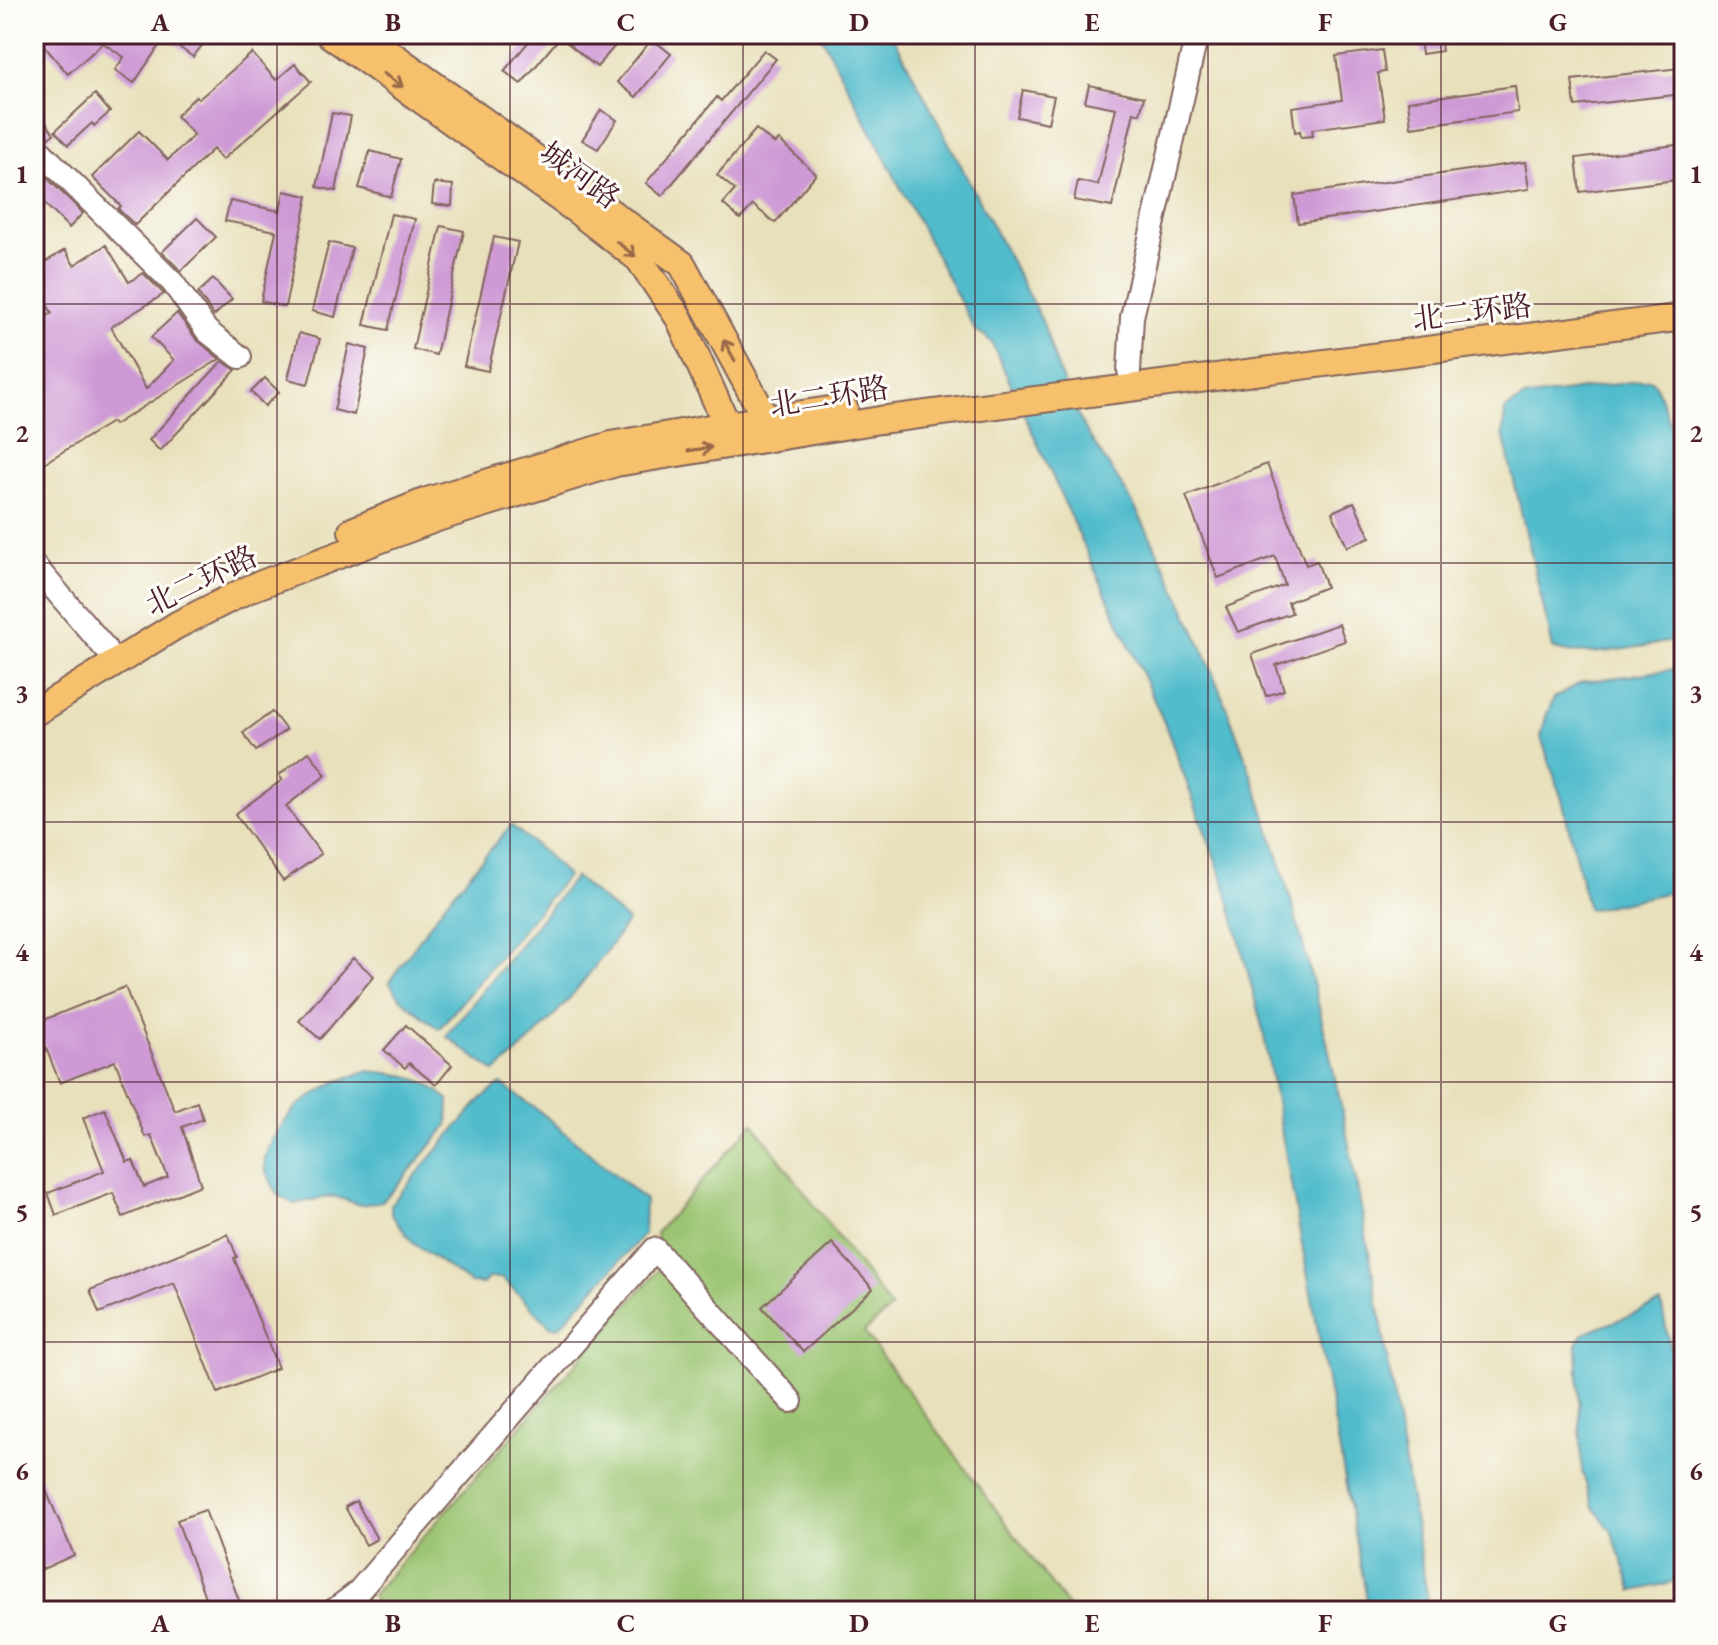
<svg xmlns="http://www.w3.org/2000/svg" width="1718" height="1645" font-family="'EB Garamond','Noto Serif SC',serif">
	<style>
		.green { fill: #9bc572; stroke: #72724e; stroke-width: 2 }
		.water { fill: #51bccc; stroke: #4e6e7c; stroke-width: 2 }
		.building { fill: #ce99d5 }
		.lines { fill: none; stroke-linecap: round; stroke-linejoin: round }
		.minor-casing { stroke: #81635d; stroke-width: 26 }
		.major-casing { stroke: #81635d; stroke-width: 30 }
		.minor { stroke: #fff; stroke-width: 22 }
		.major { stroke: #f7c06c; stroke-width: 26 }
		.oneway { stroke: #986748 }
		.grid { fill: none; stroke: #4a1f2b; stroke-width: 2; stroke-opacity: 0.55 }
		.labels { text-anchor: middle; dominant-baseline: central; stroke-width: 6; stroke-linejoin: round; paint-order: stroke }
		.street-label { font-size: 30px; fill: #4a1f2b; stroke: #fdfcf7 }
		.neatline { fill: none; stroke: #4a1f2b; stroke-width: 3 }
		.grid-label { font-size: 26px; text-anchor: middle; font-weight: bold; fill: #4a1f2b }
	</style>
	<rect width="100%" height="100%" fill="#fdfcf7"/>
	<filter id="ink" filterUnits="userSpaceOnUse"><feTurbulence type="fractalNoise" baseFrequency=".0125" numOctaves="2"/><feDisplacementMap in="SourceGraphic" scale="16" xChannelSelector="R" yChannelSelector="G"/><feConvolveMatrix kernelMatrix="1 2 1 2 8 2 1 2 1" color-interpolation-filters="sRGB"/></filter>
	<filter id="wash" filterUnits="userSpaceOnUse"><feTurbulence type="fractalNoise" baseFrequency=".006" numOctaves="4" result="noise"/><feDisplacementMap in="SourceGraphic" scale="32" xChannelSelector="R" yChannelSelector="G"/><feGaussianBlur stdDeviation="1.8" result="paint"/><feColorMatrix in="noise" values="0 0 0 0 0 0 0 0 0 0 0 0 0 0 0 0 0 1.4 0 .05"/><feComposite in="paint" operator="in"/></filter>
	<g filter="url(#wash)">
		<rect width="100%" height="100%" fill="#e8e0bb"/>
		<polygon class="green" points="753,1123 891,1308 864,1332 1071,1611 379,1611 372,1595 661,1267 656,1233"/>
		<g class="water">
			<path d="M820 34H892L1043 323C1054 357 1065 393 1083 425 1099 454 1121 481 1137 511 1178 589 1214 671 1244 754 1344 1029 1379 1324 1430 1611H1369L1263 1030 1225 885 1164 722 992 343 984 335 976 332Z"/>
			<path d="M1650 379 1656 385 1684 464V639C1650 644 1582 661 1553 648L1503 434 1505 410 1523 398Z"/>
			<polygon points="1684,668 1684,889 1588,910 1563,803 1541,737 1546,716 1554,698 1582,682"/>
			<polygon points="511,825 547,855 567,876 439,1029 401,999 389,982 446,902"/>
			<path d="M575 877 628 921C587 979 550 1027 495 1072L446 1036Z"/>
			<path d="M366 1071C403 1074 420 1074 449 1100L448 1125 398 1185 382 1201 361 1205 333 1196 294 1204 277 1194 265 1169V1156L273 1138 296 1107 333 1083Z"/>
			<polygon points="501,1084 543,1114 645,1200 644,1234 559,1327 550,1326 502,1278 488,1278 483,1284 470,1283 413,1243 391,1214 391,1204 481,1099"/>
			<polygon points="1661,1303 1684,1413 1684,1580 1633,1591 1611,1530 1593,1507 1582,1471 1577,1344 1583,1334"/>
		</g>
		<g id="blocks">
			<g class="building">
				<polygon points="34,34 211,34 193,57 165,37 134,83 115,70 124,57 103,43 68,74"/>
				<polygon points="535,34 625,34 597,67 560,37 521,84 504,71"/>
				<polygon points="1419,34 1440,34 1442,51 1422,54"/>
				<polygon points="652,39 671,54 636,97 617,82"/>
				<polygon points="764,50 776,59 662,196 646,183 717,97 721,101"/>
				<polygon points="1382,50 1385,72 1378,73 1385,119 1312,129 1313,136 1301,137 1300,131 1295,132 1292,107 1342,100 1336,56"/>
				<polygon points="252,53 276,80 295,64 311,82 222,160 213,149 135,225 118,209 121,206 92,177 139,131 168,160 194,135 176,116 196,96 199,99"/>
				<polygon points="1680,68 1683,94 1575,106 1572,80"/>
				<polygon points="1089,85 1144,97 1140,114 1134,112 1112,207 1074,200 1078,181 1098,185 1116,108 1085,102"/>
				<polygon points="1515,86 1518,112 1411,127 1408,101"/>
				<polygon points="1023,90 1054,96 1048,123 1017,117"/>
				<polygon points="95,94 110,112 94,126 92,123 68,145 55,131"/>
				<polygon points="34,105 54,134 46,139 34,140"/>
				<polygon points="601,110 617,120 598,149 582,140"/>
				<polygon points="332,113 351,116 336,191 317,187"/>
				<polygon points="756,129 775,144 779,140 816,174 775,223 753,205 740,219 723,204 735,190 717,175"/>
				<polygon points="1684,144 1684,179 1580,192 1576,158"/>
				<polygon points="370,151 401,159 391,197 359,188"/>
				<polygon points="1525,162 1529,189 1298,223 1294,195"/>
				<polygon points="43,174 83,213 69,228 43,202 34,210 34,181"/>
				<polygon points="434,183 453,185 452,206 432,204"/>
				<polygon points="284,191 308,196 285,307 261,301 276,231 225,221 230,201 280,211"/>
				<polygon points="391,214 415,219 388,330 364,325"/>
				<polygon points="197,218 216,237 181,271 162,252"/>
				<polygon points="441,226 464,231 436,355 413,349"/>
				<polygon points="494,237 518,242 488,371 464,366"/>
				<polygon points="329,242 352,248 335,317 312,311"/>
				<polygon points="106,245 129,282 143,273 164,294 111,327 146,389 174,360 151,337 177,313 196,339 220,359 114,425 112,422 34,469 34,325 52,313 34,282 34,269 65,250 74,265"/>
				<polygon points="213,279 232,299 214,316 198,293"/>
				<polygon points="299,333 320,339 308,384 288,379"/>
				<polygon points="349,344 368,349 354,415 334,410"/>
				<polygon points="222,361 236,370 160,451 149,440"/>
				<polygon points="265,378 279,392 265,406 251,392"/>
				<polygon points="1267,464 1306,565 1317,561 1326,587 1288,602 1292,613 1238,632 1226,607 1285,585 1275,556 1218,578 1186,496"/>
				<polygon points="1354,502 1370,537 1347,547 1332,512"/>
				<polygon points="1339,624 1345,641 1276,665 1284,690 1266,696 1252,654"/>
				<polygon points="272,712 286,730 256,751 243,733"/>
				<polygon points="309,752 326,775 286,806 321,854 283,881 235,814 282,780 279,775"/>
				<polygon points="353,958 374,976 320,1039 299,1021"/>
				<polygon points="125,987 175,1111 197,1102 203,1119 182,1127 201,1185 123,1217 113,1193 56,1215 48,1193 104,1171 83,1118 105,1109 127,1162 133,1160 144,1187 168,1177 151,1135 145,1137 115,1061 60,1083 36,1023"/>
				<polygon points="406,1025 452,1065 436,1085 409,1063 405,1068 384,1050"/>
				<polygon points="228,1234 237,1257 234,1258 278,1368 218,1393 174,1283 99,1313 90,1290"/>
				<polygon points="832,1243 873,1289 803,1352 762,1307"/>
				<polygon points="34,1463 74,1555 34,1573"/>
				<polygon points="356,1501 377,1539 366,1545 345,1507"/>
				<polygon points="205,1510 243,1611 210,1611 177,1520"/>
			</g>
		</g>
	</g>
	<g filter="url(#ink)">
		<use href="#blocks" fill-opacity="0" stroke="#81635d" stroke-width="2"/>
		<g class="lines">
			<defs>
				<g id="minor">
					<polyline points="34,157 41,152 173,283 207,331 240,357"/>
					<polyline points="1129,371 1132,317 1197,34"/>
					<polyline points="34,565 105,648"/>
					<polyline points="333,1611 357,1593 655,1249 791,1401"/>
				</g>
				<g id="major">
					<polyline points="329,34 576,210 639,259 679,318 727,425"/>
					<polyline points="363,34 682,264 766,419"/>
					<polyline points="352,531 427,501 611,445 727,425 844,408"/>
					<polyline points="34,713 177,625 251,588 437,518 616,463 880,420 1684,317"/>
				</g>
			</defs>
			<use href="#minor" class="minor-casing"/>
			<use href="#major" class="major-casing"/>
			<use href="#minor" class="minor"/>
			<use href="#major" class="major"/>
		</g>
		<defs><path id="oneway-shaft" d="M-6 0H5M1.5-3L5.5 0L1.5 3" fill="none" stroke-width="1.6" stroke-linecap="round" stroke-linejoin="round" transform="scale(2)"/></defs>
		<g class="oneway">
			<use href="#oneway-shaft" transform="translate(393 80) rotate(35)"/>
			<use href="#oneway-shaft" transform="translate(626 249) rotate(38)"/>
			<use href="#oneway-shaft" transform="translate(729 350) rotate(-119)"/>
			<use href="#oneway-shaft" transform="translate(700 449) rotate(-9)"/>
		</g>
	</g>
	<path class="grid" d="M277 34V1611M510 34V1611M743 34V1611M975 34V1611M1208 34V1611M1441 34V1611M34 304H1684M34 563H1684M34 822H1684M34 1082H1684M34 1342H1684"/>
	<g class="labels">
		<g class="street-label">
			<text transform="translate(580 175) rotate(36)">城河路</text>
			<text transform="translate(1472 312) rotate(-7)">北二环路</text>
			<text transform="translate(829 396) rotate(-9)">北二环路</text>
			<text transform="translate(201 580) rotate(-26)">北二环路</text>
		</g>
	</g>
	<rect width="1718" height="1645" fill="none" stroke="#fdfcf7" stroke-width="88"/>
	<rect x="44" y="44" width="1630" height="1557" class="neatline"/>
	<g class="grid-label">
		<text x="160" y="31">A</text>
		<text x="393" y="31">B</text>
		<text x="626" y="31">C</text>
		<text x="859" y="31">D</text>
		<text x="1092" y="31">E</text>
		<text x="1325" y="31">F</text>
		<text x="1558" y="31">G</text>
		<text x="22" y="183">1</text>
		<text x="1696" y="183">1</text>
		<text x="22" y="442">2</text>
		<text x="1696" y="442">2</text>
		<text x="22" y="702">3</text>
		<text x="1696" y="702">3</text>
		<text x="22" y="961">4</text>
		<text x="1696" y="961">4</text>
		<text x="22" y="1221">5</text>
		<text x="1696" y="1221">5</text>
		<text x="22" y="1480">6</text>
		<text x="1696" y="1480">6</text>
		<text x="160" y="1632">A</text>
		<text x="393" y="1632">B</text>
		<text x="626" y="1632">C</text>
		<text x="859" y="1632">D</text>
		<text x="1092" y="1632">E</text>
		<text x="1325" y="1632">F</text>
		<text x="1558" y="1632">G</text>
	</g>
</svg>
